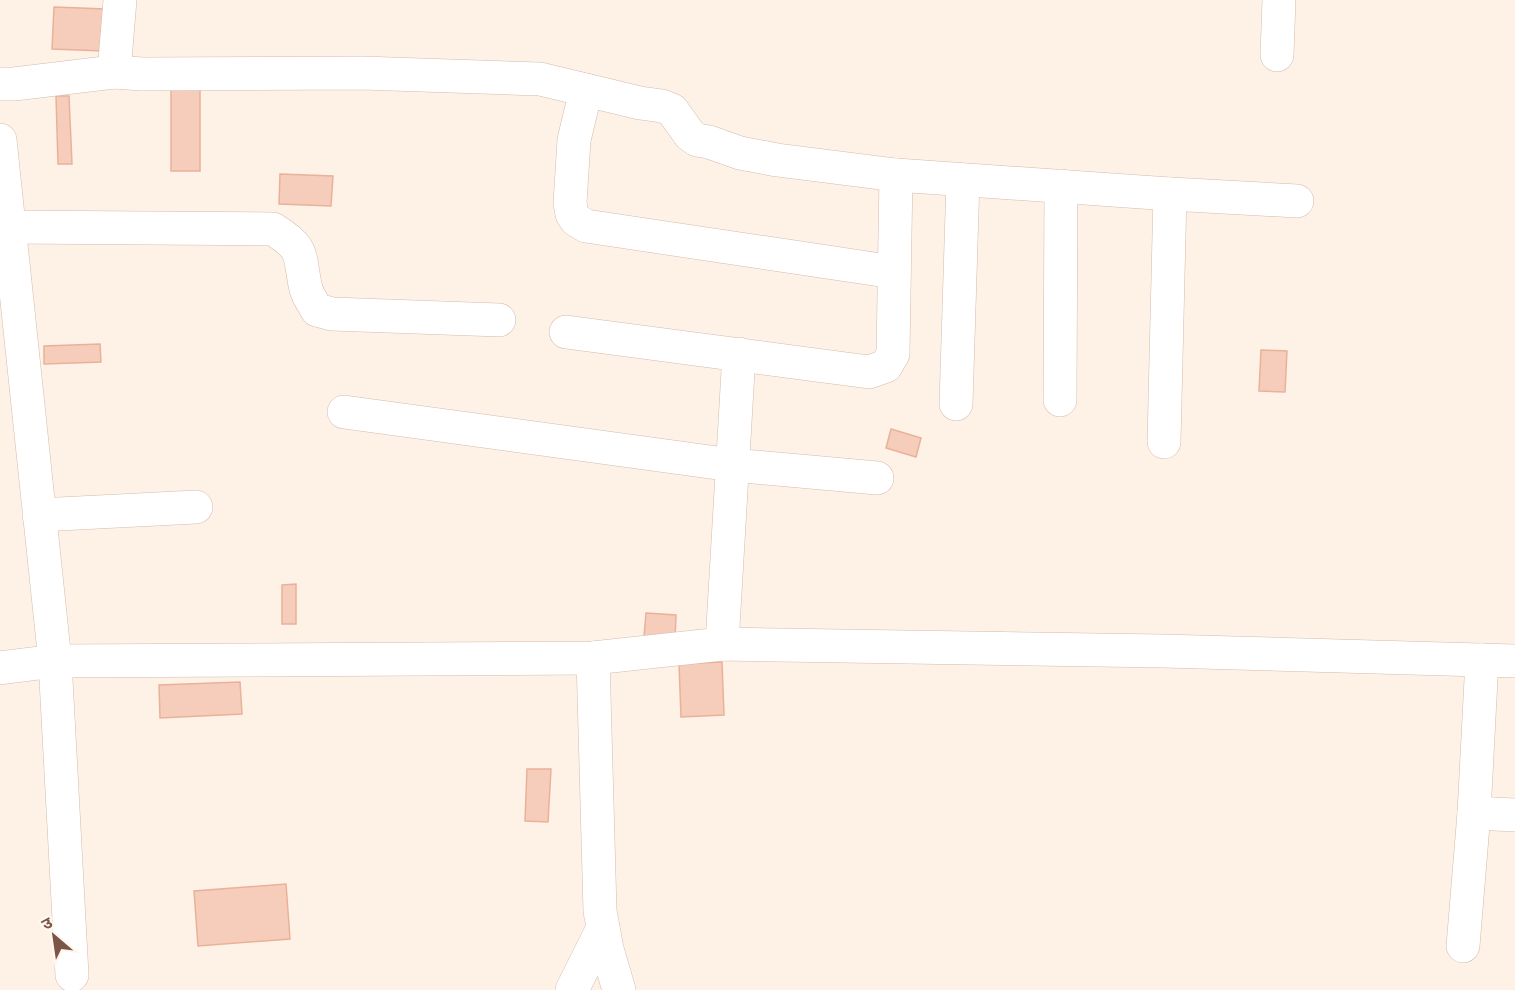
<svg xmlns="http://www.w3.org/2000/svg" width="1515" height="990" font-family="Cabin,'Noto Sans Devanagari',sans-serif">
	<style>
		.building { fill: #f6cdbb; stroke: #eab19a; stroke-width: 1.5 }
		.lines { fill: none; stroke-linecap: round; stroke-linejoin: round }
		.minor-casing { stroke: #d4bbad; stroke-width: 34 }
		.minor { stroke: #fff; stroke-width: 33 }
	</style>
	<rect width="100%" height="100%" fill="#fef2e6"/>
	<g class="building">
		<polygon points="54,7 106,9 104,51 52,49"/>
		<rect x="171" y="88" width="29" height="83"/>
		<polygon points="56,96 69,96 72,164 58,164"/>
		<polygon points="280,174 333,176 331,206 279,204"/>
		<polygon points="100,344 101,362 44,364 44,346"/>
		<polygon points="1261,350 1287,351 1285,392 1259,391"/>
		<polygon points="891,429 921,438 916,457 886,448"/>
		<polygon points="296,584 296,624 282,624 282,585"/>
		<polygon points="646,613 676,615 675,639 644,637"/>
		<polygon points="722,662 724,715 681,717 679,664"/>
		<polygon points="240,682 242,714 160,718 159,685"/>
		<polygon points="527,769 551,769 548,822 525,821"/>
		<polygon points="286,884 290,939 198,946 194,891"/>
	</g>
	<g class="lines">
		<defs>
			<g id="minor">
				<polyline points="1277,55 1279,0"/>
				<polyline points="114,72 120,0"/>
				<polyline points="0,84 14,84 114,72 142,74 362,73 540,79 640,103 662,106 672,110 690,135 697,140 709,142 740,153 777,160 896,175 1170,194 1297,201"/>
				<polyline points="586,90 574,140 570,203 572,214 576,220 586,226 894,272"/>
				<polyline points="0,140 55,661 72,975"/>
				<path d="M9 227 273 229C307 250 298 255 306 289 308 296 313 303 317 310L332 314 499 320"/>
				<polyline points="566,332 869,372 886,366 893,354 896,175"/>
				<polyline points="1060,400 1061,186"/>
				<polyline points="956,404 963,180"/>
				<polyline points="344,412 732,465 877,478"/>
				<polyline points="1164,442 1170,194"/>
				<polyline points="39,515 196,507"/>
				<polyline points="722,644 739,354"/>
				<polyline points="593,658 600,911 607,949 619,990"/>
				<polyline points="0,668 55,661 593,658 722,644 1163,651 1515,661"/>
				<polyline points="1474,813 1515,815"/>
				<polyline points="1463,946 1474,813 1482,660"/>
				<polyline points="572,990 603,928"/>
			</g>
		</defs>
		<use href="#minor" class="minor-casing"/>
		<use href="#minor" class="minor"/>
	</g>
	<g transform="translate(54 936) rotate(331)" stroke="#fff7ee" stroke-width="4.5" paint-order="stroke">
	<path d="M0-4.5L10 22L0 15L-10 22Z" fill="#7a5548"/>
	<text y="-9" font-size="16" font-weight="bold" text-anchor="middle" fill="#7a5548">उ</text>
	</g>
</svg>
